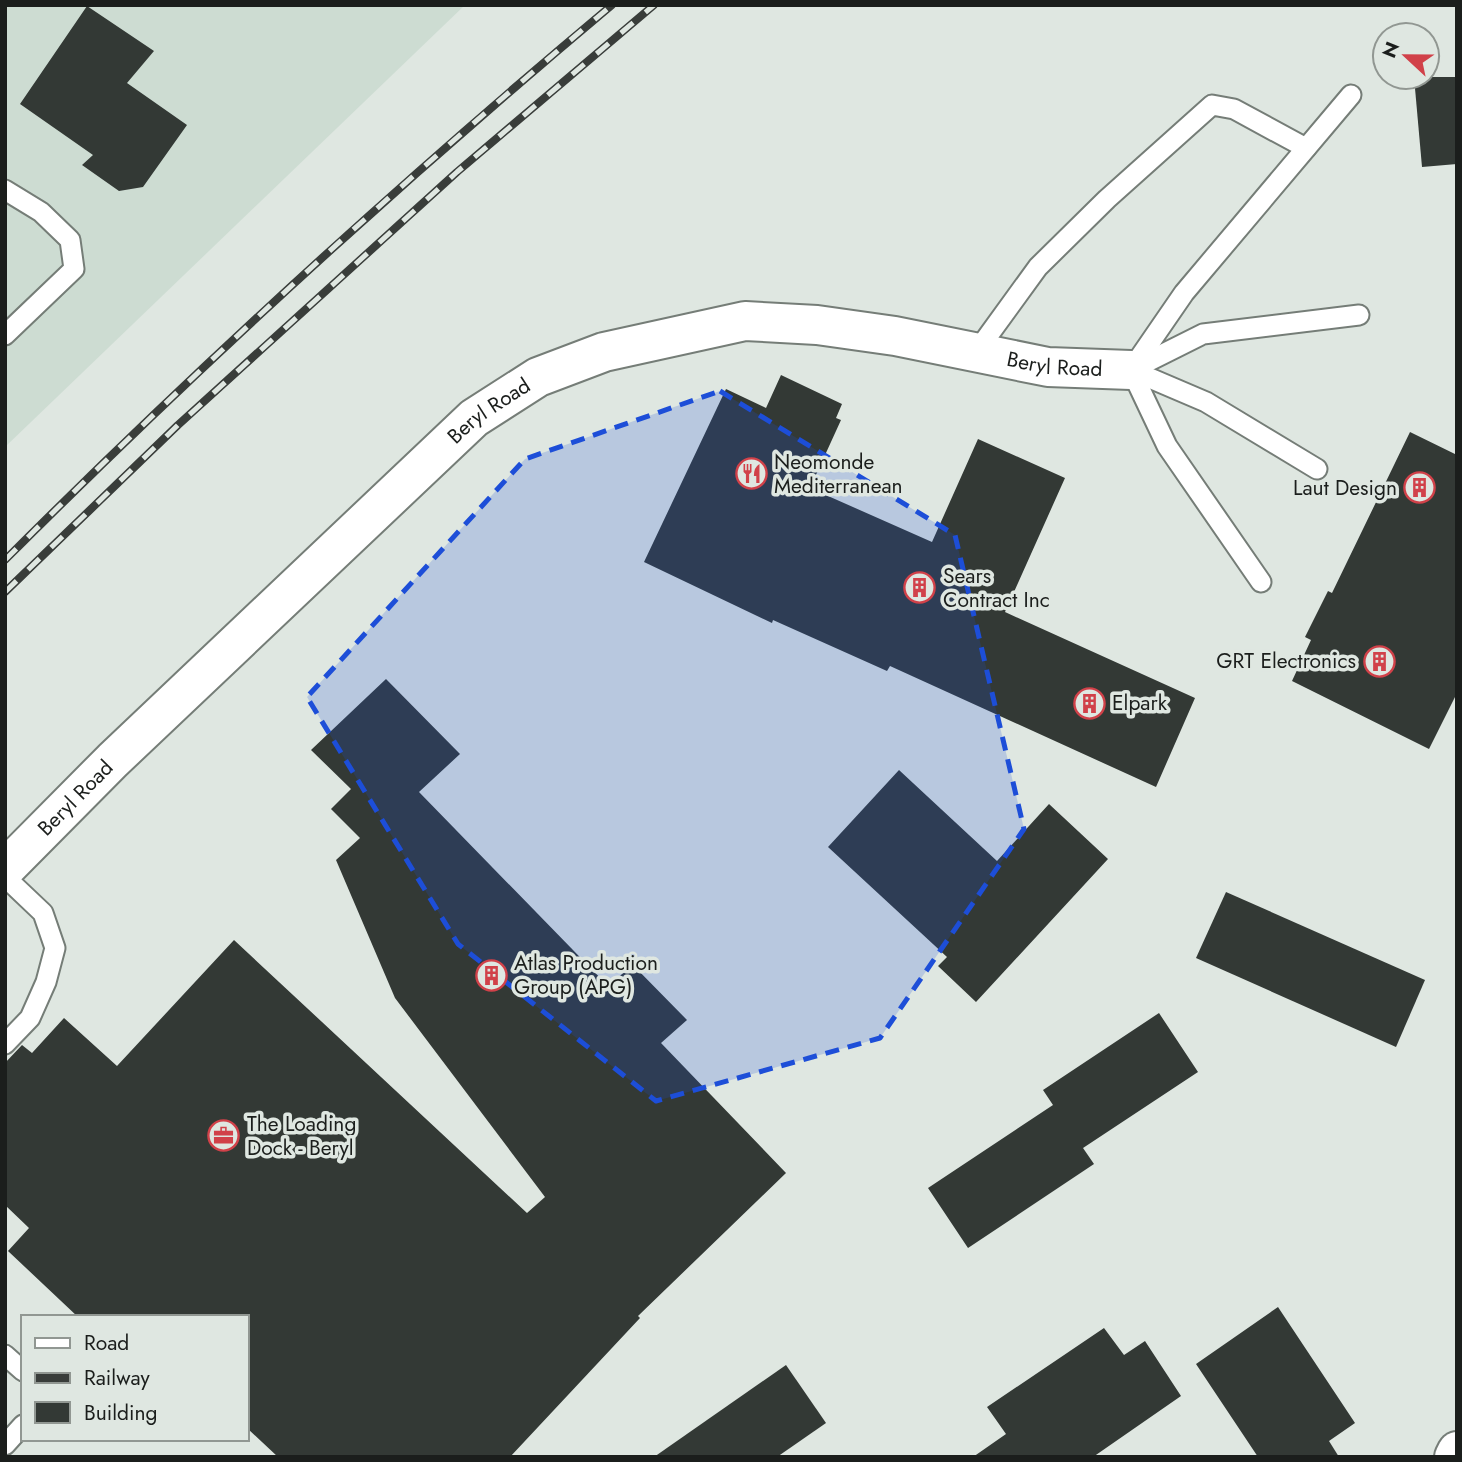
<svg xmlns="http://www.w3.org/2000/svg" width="1462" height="1462" font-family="Jost,sans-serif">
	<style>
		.built { fill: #cddcd2 }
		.building { fill: #333935 }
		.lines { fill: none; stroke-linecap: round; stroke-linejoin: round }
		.service-casing { stroke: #757d77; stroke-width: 23 }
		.minor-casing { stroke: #757d77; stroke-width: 42 }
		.service { stroke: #fff; stroke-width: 19 }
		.minor { stroke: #fff; stroke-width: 38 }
		.rail-casing { stroke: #393d3a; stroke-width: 8 }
		.rail { stroke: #dfe7e1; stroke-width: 5; stroke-dasharray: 16; stroke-linecap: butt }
		.marked { fill: #1d4ed8; fill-opacity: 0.2; stroke: #1d4ed8; stroke-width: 5; stroke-dasharray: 14 9; stroke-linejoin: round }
		.labels { text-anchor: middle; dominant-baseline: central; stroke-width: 7; stroke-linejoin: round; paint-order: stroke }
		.street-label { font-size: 21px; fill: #1b1e1c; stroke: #dfe7e1 }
		.poi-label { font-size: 21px; fill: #1b1e1c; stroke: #dfe7e1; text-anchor: start }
	</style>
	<rect width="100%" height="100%" fill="#dfe7e1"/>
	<polygon class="built" points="5,5 465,5 5,447"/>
	<g class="building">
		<polygon points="87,6 154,51 127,83 187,125 143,187 119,191 82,165 93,155 20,104"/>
		<polygon points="1414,77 1457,77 1457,164 1422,167"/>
		<polygon points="781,375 842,404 836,418 841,420 810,488 932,542 978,439 1065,478 1005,612 1195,698 1156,787 890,666 887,671 773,620 772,623 644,562 726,389 766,408"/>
		<polygon points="1410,432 1457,455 1457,693 1429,749 1292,681 1311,640 1305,637 1328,591 1332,593"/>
		<polygon points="386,679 460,754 419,792 609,987 632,964 687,1020 661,1043 786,1173 638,1316 640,1318 510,1457 278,1457 247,1428 247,1317 78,1317 8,1251 29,1228 5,1205 5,1063 22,1045 32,1053 64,1018 117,1066 234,940 527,1213 545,1197 395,998 336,860 360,838 331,809 351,789 311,750"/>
		<polygon points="899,770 997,861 1049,804 1108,859 976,1002 938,966 947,957 828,847"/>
		<polygon points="1226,892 1425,980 1396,1047 1196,958"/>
		<polygon points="1159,1013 1198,1072 1083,1148 1094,1164 968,1248 928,1188 1053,1105 1043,1090"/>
		<polygon points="1278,1307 1355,1423 1329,1441 1339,1457 1258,1457 1196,1364"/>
		<polygon points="1104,1328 1124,1355 1145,1341 1181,1396 1093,1457 973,1457 1006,1434 987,1407"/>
		<polygon points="786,1365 826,1423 777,1457 654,1457"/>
	</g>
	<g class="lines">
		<defs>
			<g id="service">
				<polyline points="5,190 41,212 70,240 74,269 5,335"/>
				<polyline points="977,351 1038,267 1107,199 1212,105 1234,109 1306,148"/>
				<polyline points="1135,368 1203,334 1359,315"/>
				<polyline points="1131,370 1184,293 1351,95"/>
				<polyline points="1131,370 1167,446 1261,582"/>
				<polyline points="1131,370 1206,402 1317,469"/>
				<polyline points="5,877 43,913 55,948 46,982 30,1018 5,1044"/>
				<polyline points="5,1355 23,1371"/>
				<polyline points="5,1445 23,1425"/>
			</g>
			<g id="minor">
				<path id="s1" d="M5 869 113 760 474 418 538 377 604 352 745 321 817 325 895 336 1048 367 1131 370"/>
				<polyline points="1454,1457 1457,1451"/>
			</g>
		</defs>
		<use href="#service" class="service-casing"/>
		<use href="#minor" class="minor-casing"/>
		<use href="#service" class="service"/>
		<use href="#minor" class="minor"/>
		<defs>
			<g id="rail">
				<path d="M5 560C199 366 402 181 612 5"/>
				<polyline points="5,592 178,425 457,172 654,5"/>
			</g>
		</defs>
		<use href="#rail" class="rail-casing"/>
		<use href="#rail" class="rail"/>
	</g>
	<path class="marked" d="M720 391 955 535 1024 829 880 1038 656 1101 458 944 307 697 525 459Z"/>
	<defs>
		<symbol id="restaurant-ring" viewBox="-11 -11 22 22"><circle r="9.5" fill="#dfe7e1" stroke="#d14149" stroke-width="1.5"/><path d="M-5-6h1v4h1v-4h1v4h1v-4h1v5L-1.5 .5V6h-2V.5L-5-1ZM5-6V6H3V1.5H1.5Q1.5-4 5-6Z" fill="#d14149"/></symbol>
		<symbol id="building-ring" viewBox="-11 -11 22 22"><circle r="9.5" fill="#dfe7e1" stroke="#d14149" stroke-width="1.5"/><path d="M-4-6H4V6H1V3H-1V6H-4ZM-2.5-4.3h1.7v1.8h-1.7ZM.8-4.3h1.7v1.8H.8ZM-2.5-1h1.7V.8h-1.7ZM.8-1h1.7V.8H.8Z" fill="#d14149"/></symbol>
		<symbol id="office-ring" viewBox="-11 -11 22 22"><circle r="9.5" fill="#dfe7e1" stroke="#d14149" stroke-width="1.5"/><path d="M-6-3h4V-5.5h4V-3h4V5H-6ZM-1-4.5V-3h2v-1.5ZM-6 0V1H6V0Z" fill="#d14149"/></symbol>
	</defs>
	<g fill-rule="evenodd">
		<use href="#restaurant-ring" x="734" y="456" width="35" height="35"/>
		<use href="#building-ring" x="1402" y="470" width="35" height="35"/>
		<use href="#building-ring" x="902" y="570" width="35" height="35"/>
		<use href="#building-ring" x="1362" y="644" width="35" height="35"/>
		<use href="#building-ring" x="1072" y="686" width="35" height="35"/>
		<use href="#building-ring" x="474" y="958" width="35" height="35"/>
		<use href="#office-ring" x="206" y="1118" width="35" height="35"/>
	</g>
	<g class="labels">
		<g class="street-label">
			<text stroke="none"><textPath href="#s1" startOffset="1255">Beryl Road</textPath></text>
			<text stroke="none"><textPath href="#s1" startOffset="667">Beryl Road</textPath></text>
			<text stroke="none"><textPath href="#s1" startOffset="100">Beryl Road</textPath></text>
		</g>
		<g class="poi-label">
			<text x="774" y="462">Neomonde<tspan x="774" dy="24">Mediterranean</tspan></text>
			<text x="1397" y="488" text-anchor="end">Laut Design</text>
			<text x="943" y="576">Sears<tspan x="943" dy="24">Contract Inc</tspan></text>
			<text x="1356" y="661" text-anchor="end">GRT Electronics</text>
			<text x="1112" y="703">Elpark</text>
			<text x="514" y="963">Atlas Production<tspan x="514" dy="24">Group (APG)</tspan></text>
			<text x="247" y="1124">The Loading<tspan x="247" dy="24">Dock - Beryl</tspan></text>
		</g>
	</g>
	<rect width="1462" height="1462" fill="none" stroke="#1b1e1c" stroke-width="14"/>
	<rect x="21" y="1315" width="228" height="126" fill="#dfe7e1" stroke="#919792" stroke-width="2"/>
	<rect x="35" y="1338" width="35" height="10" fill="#ffffff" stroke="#919792" stroke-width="2"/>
	<text x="84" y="1350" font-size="21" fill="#1b1e1c">Road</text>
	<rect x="35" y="1373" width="35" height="10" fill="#393d3a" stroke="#919792" stroke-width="2"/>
	<text x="84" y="1385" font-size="21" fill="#1b1e1c">Railway</text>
	<rect x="35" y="1402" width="35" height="21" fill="#333935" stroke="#919792" stroke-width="2"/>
	<text x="84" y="1420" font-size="21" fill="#1b1e1c">Building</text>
	<g transform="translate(1406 56) rotate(292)"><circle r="33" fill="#dfe7e1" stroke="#919792" stroke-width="2"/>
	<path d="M0-5L12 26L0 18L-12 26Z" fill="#d14149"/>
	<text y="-10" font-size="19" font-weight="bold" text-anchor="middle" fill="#1b1e1c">N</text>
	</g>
</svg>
